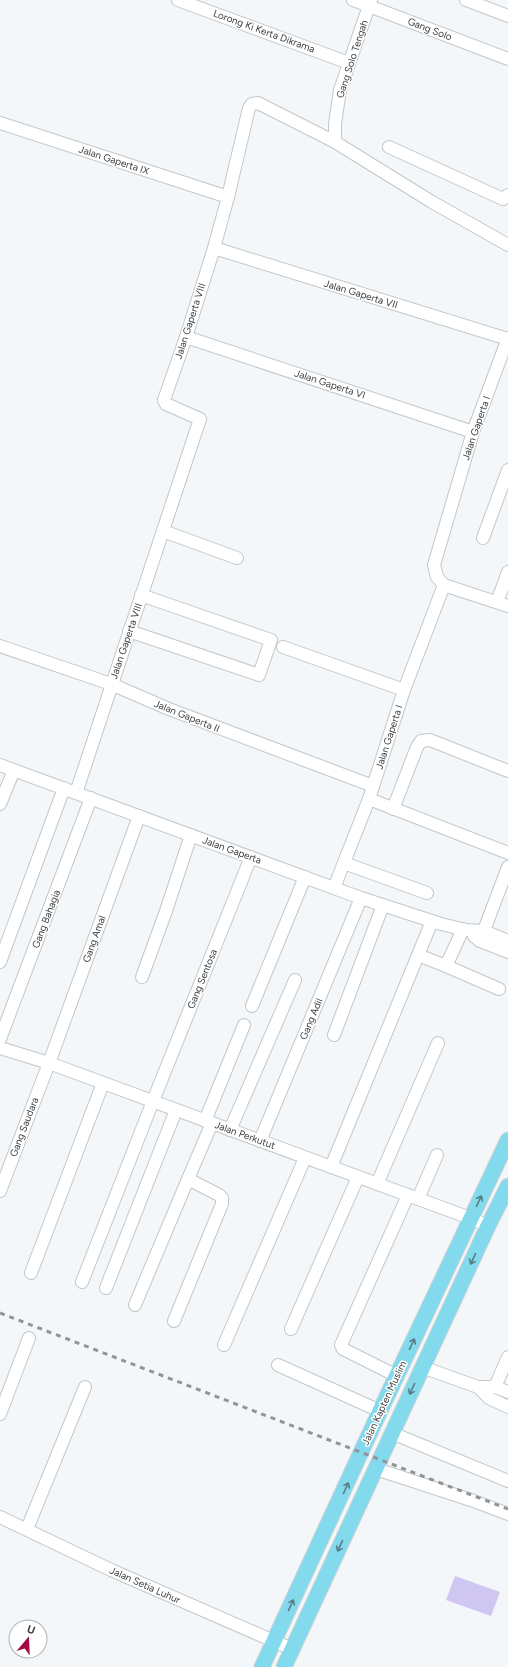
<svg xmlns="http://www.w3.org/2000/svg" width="508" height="1667" font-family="Figtree,sans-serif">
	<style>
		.grass { fill: #cfc7f1 }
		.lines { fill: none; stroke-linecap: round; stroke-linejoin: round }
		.minor-casing { stroke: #c3c7c9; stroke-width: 14 }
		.major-casing { stroke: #d4d4d5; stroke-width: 17 }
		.minor { stroke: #fff; stroke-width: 12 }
		.major { stroke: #83daed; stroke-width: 15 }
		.rail { stroke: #929496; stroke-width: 3; stroke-dasharray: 5 5; stroke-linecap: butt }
		.oneway { stroke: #587c84 }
		.labels { text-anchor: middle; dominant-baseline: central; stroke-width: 3; stroke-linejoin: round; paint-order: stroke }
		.street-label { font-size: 10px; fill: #3c3d3e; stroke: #fff }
	</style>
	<rect width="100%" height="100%" fill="#f4f7fa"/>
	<polygon class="grass" points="455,1576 500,1592 491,1616 446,1600"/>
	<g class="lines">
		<defs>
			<g id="minor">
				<polyline points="178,0 349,63"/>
				<polyline points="353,0 508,59"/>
				<polyline points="466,0 508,16"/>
				<polyline points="0,123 228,197"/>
				<polyline points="335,142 335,124 340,90 371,0"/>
				<polyline points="389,147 503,199 508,195"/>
				<polyline points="214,248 508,339"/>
				<polyline points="186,337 473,432"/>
				<polyline points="508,338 473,432 434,565 437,577 444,585 508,606"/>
				<polyline points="163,531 237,558"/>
				<polyline points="483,538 508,470"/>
				<polyline points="497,602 508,572"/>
				<polyline points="129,631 259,675 271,640 141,595"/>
				<polyline points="0,646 111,684 169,709 373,786"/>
				<polyline points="283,647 404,690"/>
				<polyline points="0,765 361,898 441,924 466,930 484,931 508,941"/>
				<polyline points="76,793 200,419 166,404 164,400 186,337 214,248 228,197 249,108 252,104 258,103 335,142 432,202 508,245"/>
				<polyline points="369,799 508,853"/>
				<polyline points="0,804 14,770"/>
				<polyline points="393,809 417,747 421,741 430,740 508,771"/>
				<polyline points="344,863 427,893"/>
				<polyline points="334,888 369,799 404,690 444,585"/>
				<polyline points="474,936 480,941 508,952"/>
				<polyline points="480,941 508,867"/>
				<polyline points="418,955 446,966 463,929"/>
				<polyline points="0,962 64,788"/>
				<polyline points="446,966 499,989"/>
				<polyline points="142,977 166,911 191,835"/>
				<polyline points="252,1006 305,877"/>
				<polyline points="334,1035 383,905"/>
				<polyline points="0,1039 91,798"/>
				<polyline points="0,1048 49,1063 470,1218 488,1226"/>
				<polyline points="205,1121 244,1025"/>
				<polyline points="230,1130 295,980"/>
				<polyline points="260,1141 361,898"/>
				<polyline points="331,1167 432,921"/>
				<polyline points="377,1184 438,1043"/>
				<polyline points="0,1191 49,1063 139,816"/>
				<polyline points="418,1199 437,1155"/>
				<polyline points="31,1273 103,1083"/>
				<polyline points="82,1282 153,1101 251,857"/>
				<polyline points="106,1288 176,1110"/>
				<polyline points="135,1305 188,1179"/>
				<polyline points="174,1321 222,1204 222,1198 219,1195 188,1179 212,1123"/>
				<polyline points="291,1329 358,1177"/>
				<polyline points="224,1345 305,1158"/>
				<polyline points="278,1365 380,1411"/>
				<polyline points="422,1367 478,1387 495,1387 508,1392"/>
				<polyline points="397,1376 343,1349 341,1345 408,1195"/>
				<polyline points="478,1387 489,1398 508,1407"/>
				<polyline points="495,1387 508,1357"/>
				<polyline points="0,1414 29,1338"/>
				<polyline points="392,1433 508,1481"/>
				<polyline points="376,1469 471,1500 508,1514"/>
				<polyline points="0,1517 111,1570 292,1649"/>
				<polyline points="27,1529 85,1387"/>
			</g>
			<g id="major">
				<polyline points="262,1667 380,1411 508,1140"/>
				<polyline points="284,1667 488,1226 508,1186"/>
			</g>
		</defs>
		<use href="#minor" class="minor-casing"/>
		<use href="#major" class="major-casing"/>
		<use href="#minor" class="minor"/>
		<use href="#major" class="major"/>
		<polyline class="rail" points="0,1313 508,1509"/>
	</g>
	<defs><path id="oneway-shaft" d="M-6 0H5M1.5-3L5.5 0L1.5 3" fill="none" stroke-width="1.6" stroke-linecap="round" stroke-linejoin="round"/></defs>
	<g class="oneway">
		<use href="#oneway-shaft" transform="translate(479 1201) rotate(-64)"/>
		<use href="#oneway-shaft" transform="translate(473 1259) rotate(115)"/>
		<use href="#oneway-shaft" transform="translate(412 1344) rotate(-65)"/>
		<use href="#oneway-shaft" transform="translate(412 1389) rotate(115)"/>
		<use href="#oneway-shaft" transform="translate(346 1488) rotate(-65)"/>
		<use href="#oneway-shaft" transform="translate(340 1546) rotate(115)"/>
		<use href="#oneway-shaft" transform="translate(291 1605) rotate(-65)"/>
	</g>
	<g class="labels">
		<g class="street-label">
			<text transform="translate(430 29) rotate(21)">Gang Solo</text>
			<text transform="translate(264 31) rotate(20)">Lorong Ki Kerta Dikrama</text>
			<text transform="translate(352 59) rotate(-72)">Gang Solo Tengah</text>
			<text transform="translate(114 160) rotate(18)">Jalan Gaperta IX</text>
			<text transform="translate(361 294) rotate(17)">Jalan Gaperta VII</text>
			<text transform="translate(190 321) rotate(-72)">Jalan Gaperta VIII</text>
			<text transform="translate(330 384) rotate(18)">Jalan Gaperta VI</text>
			<text transform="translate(476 428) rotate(-71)">Jalan Gaperta I</text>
			<text transform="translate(126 641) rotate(-71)">Jalan Gaperta VIII</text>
			<text transform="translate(187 716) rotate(22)">Jalan Gaperta II</text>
			<text transform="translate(389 737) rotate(-72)">Jalan Gaperta I</text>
			<text transform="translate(232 850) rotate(20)">Jalan Gaperta</text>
			<text transform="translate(46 919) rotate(-69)">Gang Bahagia</text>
			<text transform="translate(94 939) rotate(-70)">Gang Amal</text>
			<text transform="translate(202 979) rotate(-68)">Gang Sentosa</text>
			<text transform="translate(311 1019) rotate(-67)">Gang Adil</text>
			<text transform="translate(24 1127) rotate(-69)">Gang Saudara</text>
			<text transform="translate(245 1135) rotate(20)">Jalan Perkutut</text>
			<text transform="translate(384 1403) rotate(-65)">Jalan Kapten Muslim</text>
			<text transform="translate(145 1585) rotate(24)">Jalan Setia Luhur</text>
		</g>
	</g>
	<g transform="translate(28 1639) rotate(19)"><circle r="19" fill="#ffffff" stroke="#b1b1b2"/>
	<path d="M0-3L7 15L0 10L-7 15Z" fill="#a30942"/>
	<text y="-6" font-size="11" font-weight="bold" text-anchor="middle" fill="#3c3d3e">U</text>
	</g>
</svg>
